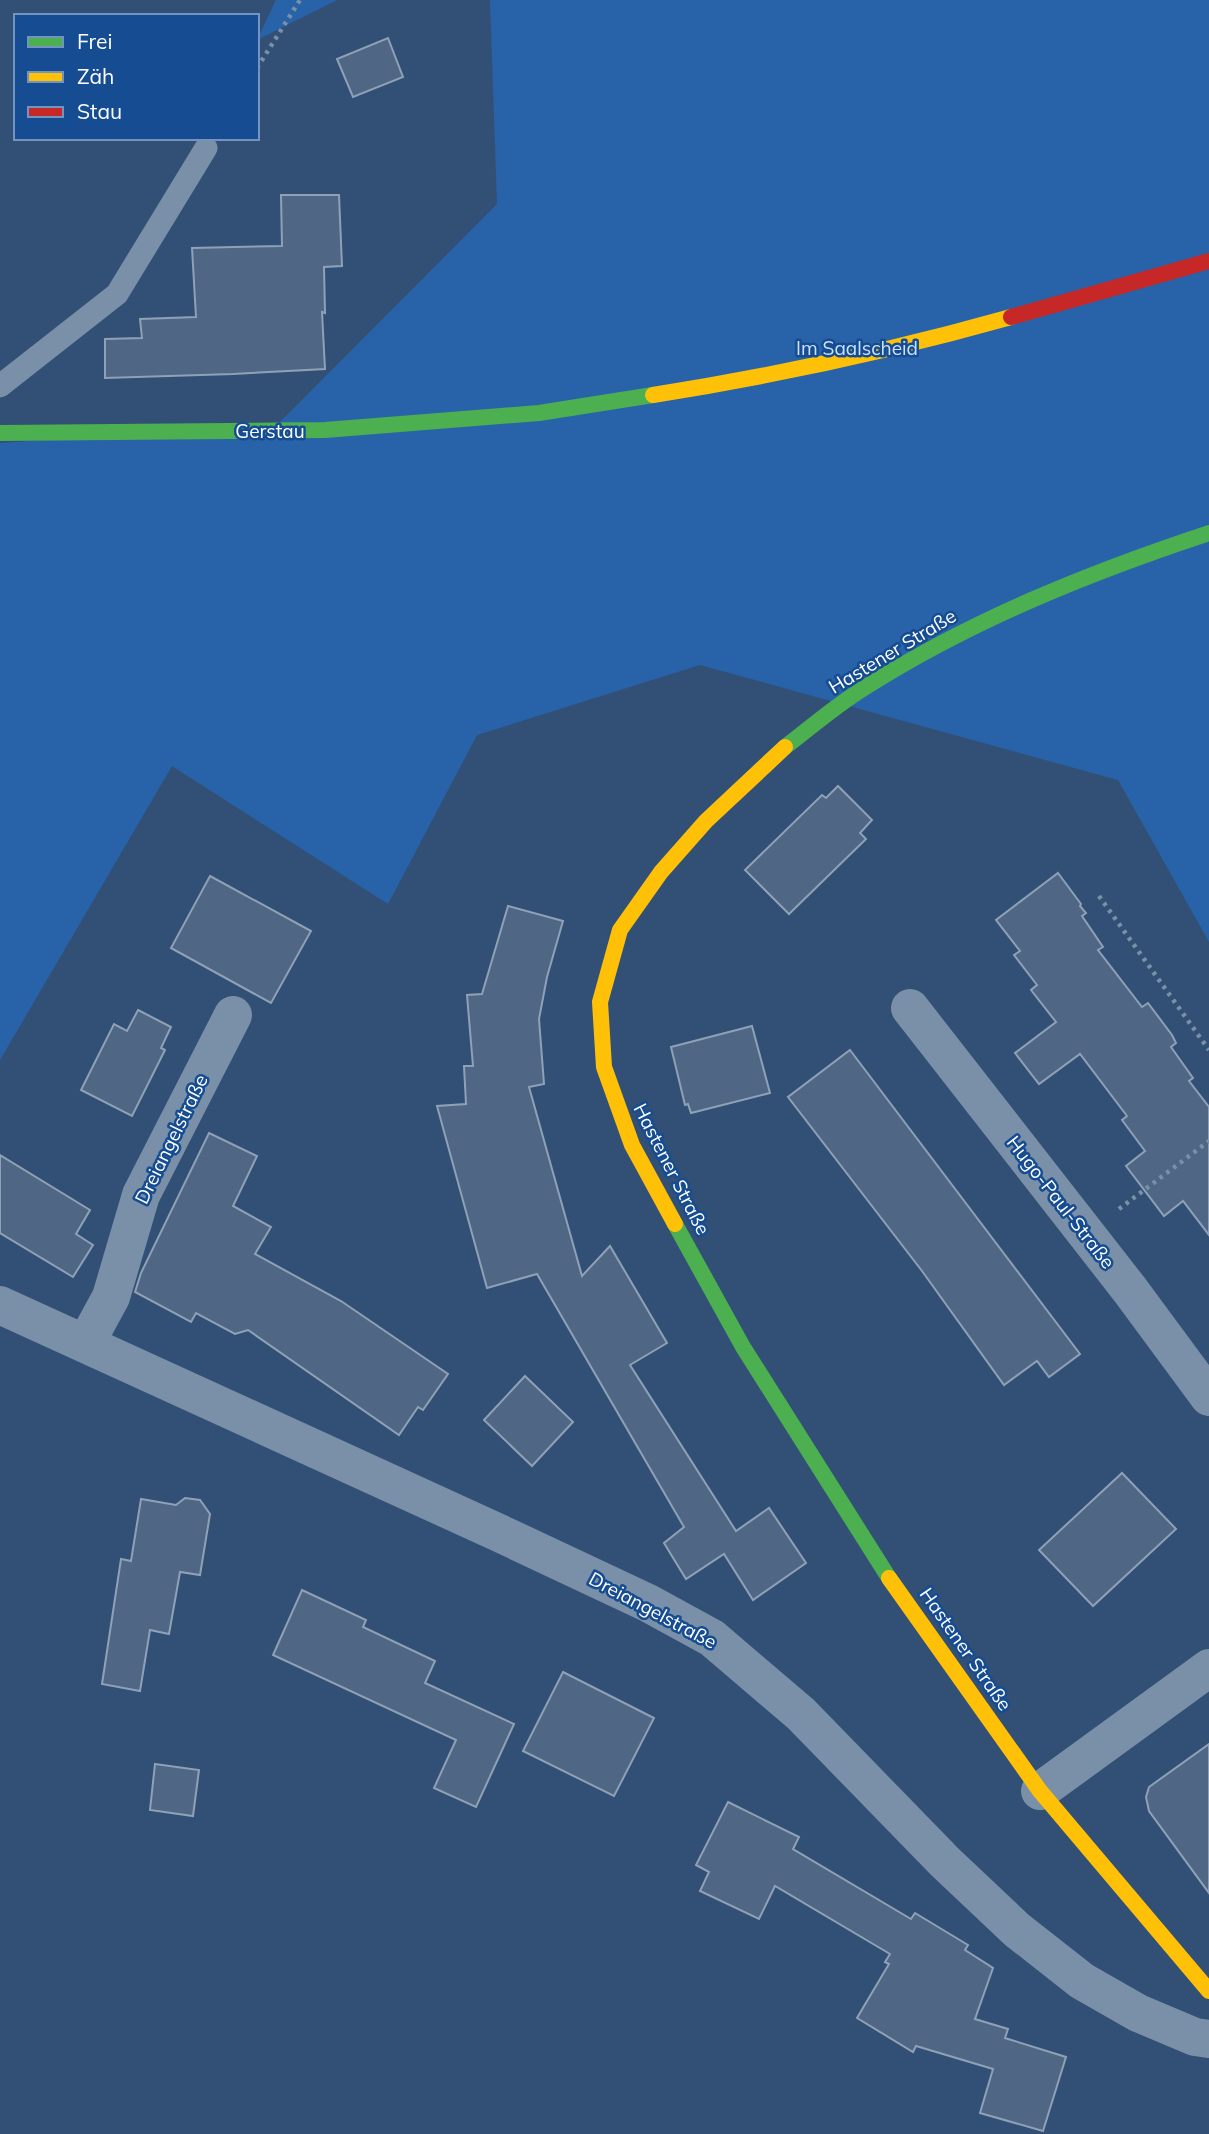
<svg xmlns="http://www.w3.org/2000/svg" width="1209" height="2134" font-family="Mulish,sans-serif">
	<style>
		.green { fill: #2863a9 }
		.building { fill: #4f6784; stroke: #8fa1b6; stroke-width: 2 }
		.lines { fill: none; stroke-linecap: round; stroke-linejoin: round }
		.path { stroke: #7990a8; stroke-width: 4.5; stroke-dasharray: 3.5 5; stroke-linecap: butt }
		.lane { stroke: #7990a8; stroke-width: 23 }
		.street { stroke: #7990a8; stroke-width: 38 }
		.fast { stroke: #4caf50; stroke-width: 16 }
		.slow { stroke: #ffc107; stroke-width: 16 }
		.jam { stroke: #c62828; stroke-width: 16 }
		.labels { text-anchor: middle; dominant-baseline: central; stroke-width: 5; stroke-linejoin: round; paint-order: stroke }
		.park-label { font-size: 19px; fill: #cbe1fc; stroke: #154c92 }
		.street-label { font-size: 19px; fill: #fff; stroke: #154c92 }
	</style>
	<rect width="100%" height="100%" fill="#325075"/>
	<g class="green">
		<polygon points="276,0 337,0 257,40"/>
		<polygon points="490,0 1209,0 1209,942 1118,780 700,665 477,735 388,904 172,766 0,1060 0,443 277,425 497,204"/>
	</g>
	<g class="building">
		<polygon points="388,38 403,77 353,97 337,59"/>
		<polygon points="281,195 339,195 342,266 324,267 325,313 322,312 325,369 233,374 105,378 105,339 142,338 140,319 196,317 192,248 282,246"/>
		<polygon points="838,786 872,820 860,833 866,839 789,914 745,870 822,795 826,798"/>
		<polygon points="1058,873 1081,904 1080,906 1086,913 1082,916 1103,947 1098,950 1142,1007 1148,1003 1172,1035 1176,1043 1171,1047 1193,1078 1189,1081 1209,1107 1209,1235 1183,1201 1164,1216 1126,1166 1145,1151 1122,1120 1127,1116 1080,1054 1039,1084 1015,1053 1056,1022 1031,990 1037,985 1014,955 1020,951 996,920"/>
		<polygon points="210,876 311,931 271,1003 171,948"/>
		<polygon points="508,906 563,921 547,977 539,1019 544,1084 529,1087 582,1276 610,1246 667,1343 630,1365 736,1531 769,1508 806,1563 753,1600 724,1554 686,1579 664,1543 684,1527 537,1274 487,1288 437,1106 466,1104 464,1066 473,1066 467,995 482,994"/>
		<polygon points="138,1010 171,1027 161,1048 165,1050 132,1116 81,1090 114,1024 127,1031"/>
		<polygon points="752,1026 770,1093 691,1113 688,1104 685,1105 671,1047"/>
		<polygon points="850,1050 1080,1354 1049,1377 1037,1361 1004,1385 922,1271 788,1097"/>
		<polygon points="209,1133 257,1156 233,1206 271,1227 255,1254 341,1301 448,1374 423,1410 418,1407 399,1435 248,1330 235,1334 196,1313 191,1322 135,1292 141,1273"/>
		<polygon points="0,1155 90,1210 76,1234 93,1245 73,1277 0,1233"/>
		<polygon points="525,1376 573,1422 532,1466 484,1420"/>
		<polygon points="1122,1473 1176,1529 1093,1606 1039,1550"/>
		<polygon points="185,1498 200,1500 210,1514 200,1575 180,1572 169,1634 150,1630 140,1691 102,1684 121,1559 131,1561 141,1499 176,1505"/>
		<polygon points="302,1590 366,1620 363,1627 435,1661 425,1683 514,1724 476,1807 434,1788 456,1740 273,1655"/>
		<polygon points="563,1672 654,1718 614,1796 523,1751"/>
		<polygon points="1209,1744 1209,1893 1149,1811 1146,1797 1149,1787"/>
		<polygon points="155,1764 199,1770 193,1816 150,1810"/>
		<polygon points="728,1802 799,1837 793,1849 911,1919 915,1913 968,1945 965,1950 993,1968 975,2019 1008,2029 1005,2038 1066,2057 1043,2131 980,2113 993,2069 916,2046 913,2052 857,2018 889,1964 885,1962 890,1954 775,1886 759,1919 700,1891 709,1872 696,1865"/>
	</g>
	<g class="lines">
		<g class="path">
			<polyline points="257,68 300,0"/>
			<polyline points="1099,896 1209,1050"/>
			<polyline points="1119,1209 1209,1141"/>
		</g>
		<polyline class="lane" points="0,386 117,294 206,148"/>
		<g class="street">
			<polyline points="910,1008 1130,1290 1209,1397"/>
			<polyline points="0,1305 497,1532 648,1603 712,1638 801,1714 945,1862 1017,1930 1082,1981 1138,2013 1195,2037 1209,2039"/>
			<polyline points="86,1343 111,1297 141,1195 233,1015"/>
			<polyline points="1040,1791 1209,1668"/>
		</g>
		<g class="fast">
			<polyline points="0,433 325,430 539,413 653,395"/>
			<path d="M785 747C810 728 834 707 861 690 969 621 1088 573 1209 533"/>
			<polyline points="675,1224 743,1347 889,1578"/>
		</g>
		<g class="slow">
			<path d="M653 395C773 376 894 350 1011 317"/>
			<polyline points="675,1224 632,1145 604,1067 600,1002 620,930 661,872 706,821 785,747"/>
			<polyline points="889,1578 1040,1791 1209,1991"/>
		</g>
		<polyline class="jam" points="1011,317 1209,261"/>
	</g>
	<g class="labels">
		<g class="park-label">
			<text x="857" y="348">Im Saalscheid</text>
		</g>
		<g class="street-label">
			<text x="270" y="431">Gerstau</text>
			<text transform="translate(892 651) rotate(-31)">Hastener Straße</text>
			<text transform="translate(171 1139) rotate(-64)">Dreiangelstraße</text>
			<text transform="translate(672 1169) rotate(63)">Hastener Straße</text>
			<text transform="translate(1061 1202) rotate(52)">Hugo-Paul-Straße</text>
			<text transform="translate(653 1610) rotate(28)">Dreiangelstraße</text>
			<text transform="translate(966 1649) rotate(55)">Hastener Straße</text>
		</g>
	</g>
	<rect x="14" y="14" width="245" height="126" fill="#154c92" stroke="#7394be" stroke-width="2"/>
	<rect x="28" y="37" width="35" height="10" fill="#4caf50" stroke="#7394be" stroke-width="2"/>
	<text x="77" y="49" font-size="21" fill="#ffffff">Frei</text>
	<rect x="28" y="72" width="35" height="10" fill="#ffc107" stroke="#7394be" stroke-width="2"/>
	<text x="77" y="84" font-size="21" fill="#ffffff">Zäh</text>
	<rect x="28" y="107" width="35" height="10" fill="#c62828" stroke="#7394be" stroke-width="2"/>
	<text x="77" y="119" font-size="21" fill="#ffffff">Stau</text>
</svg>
